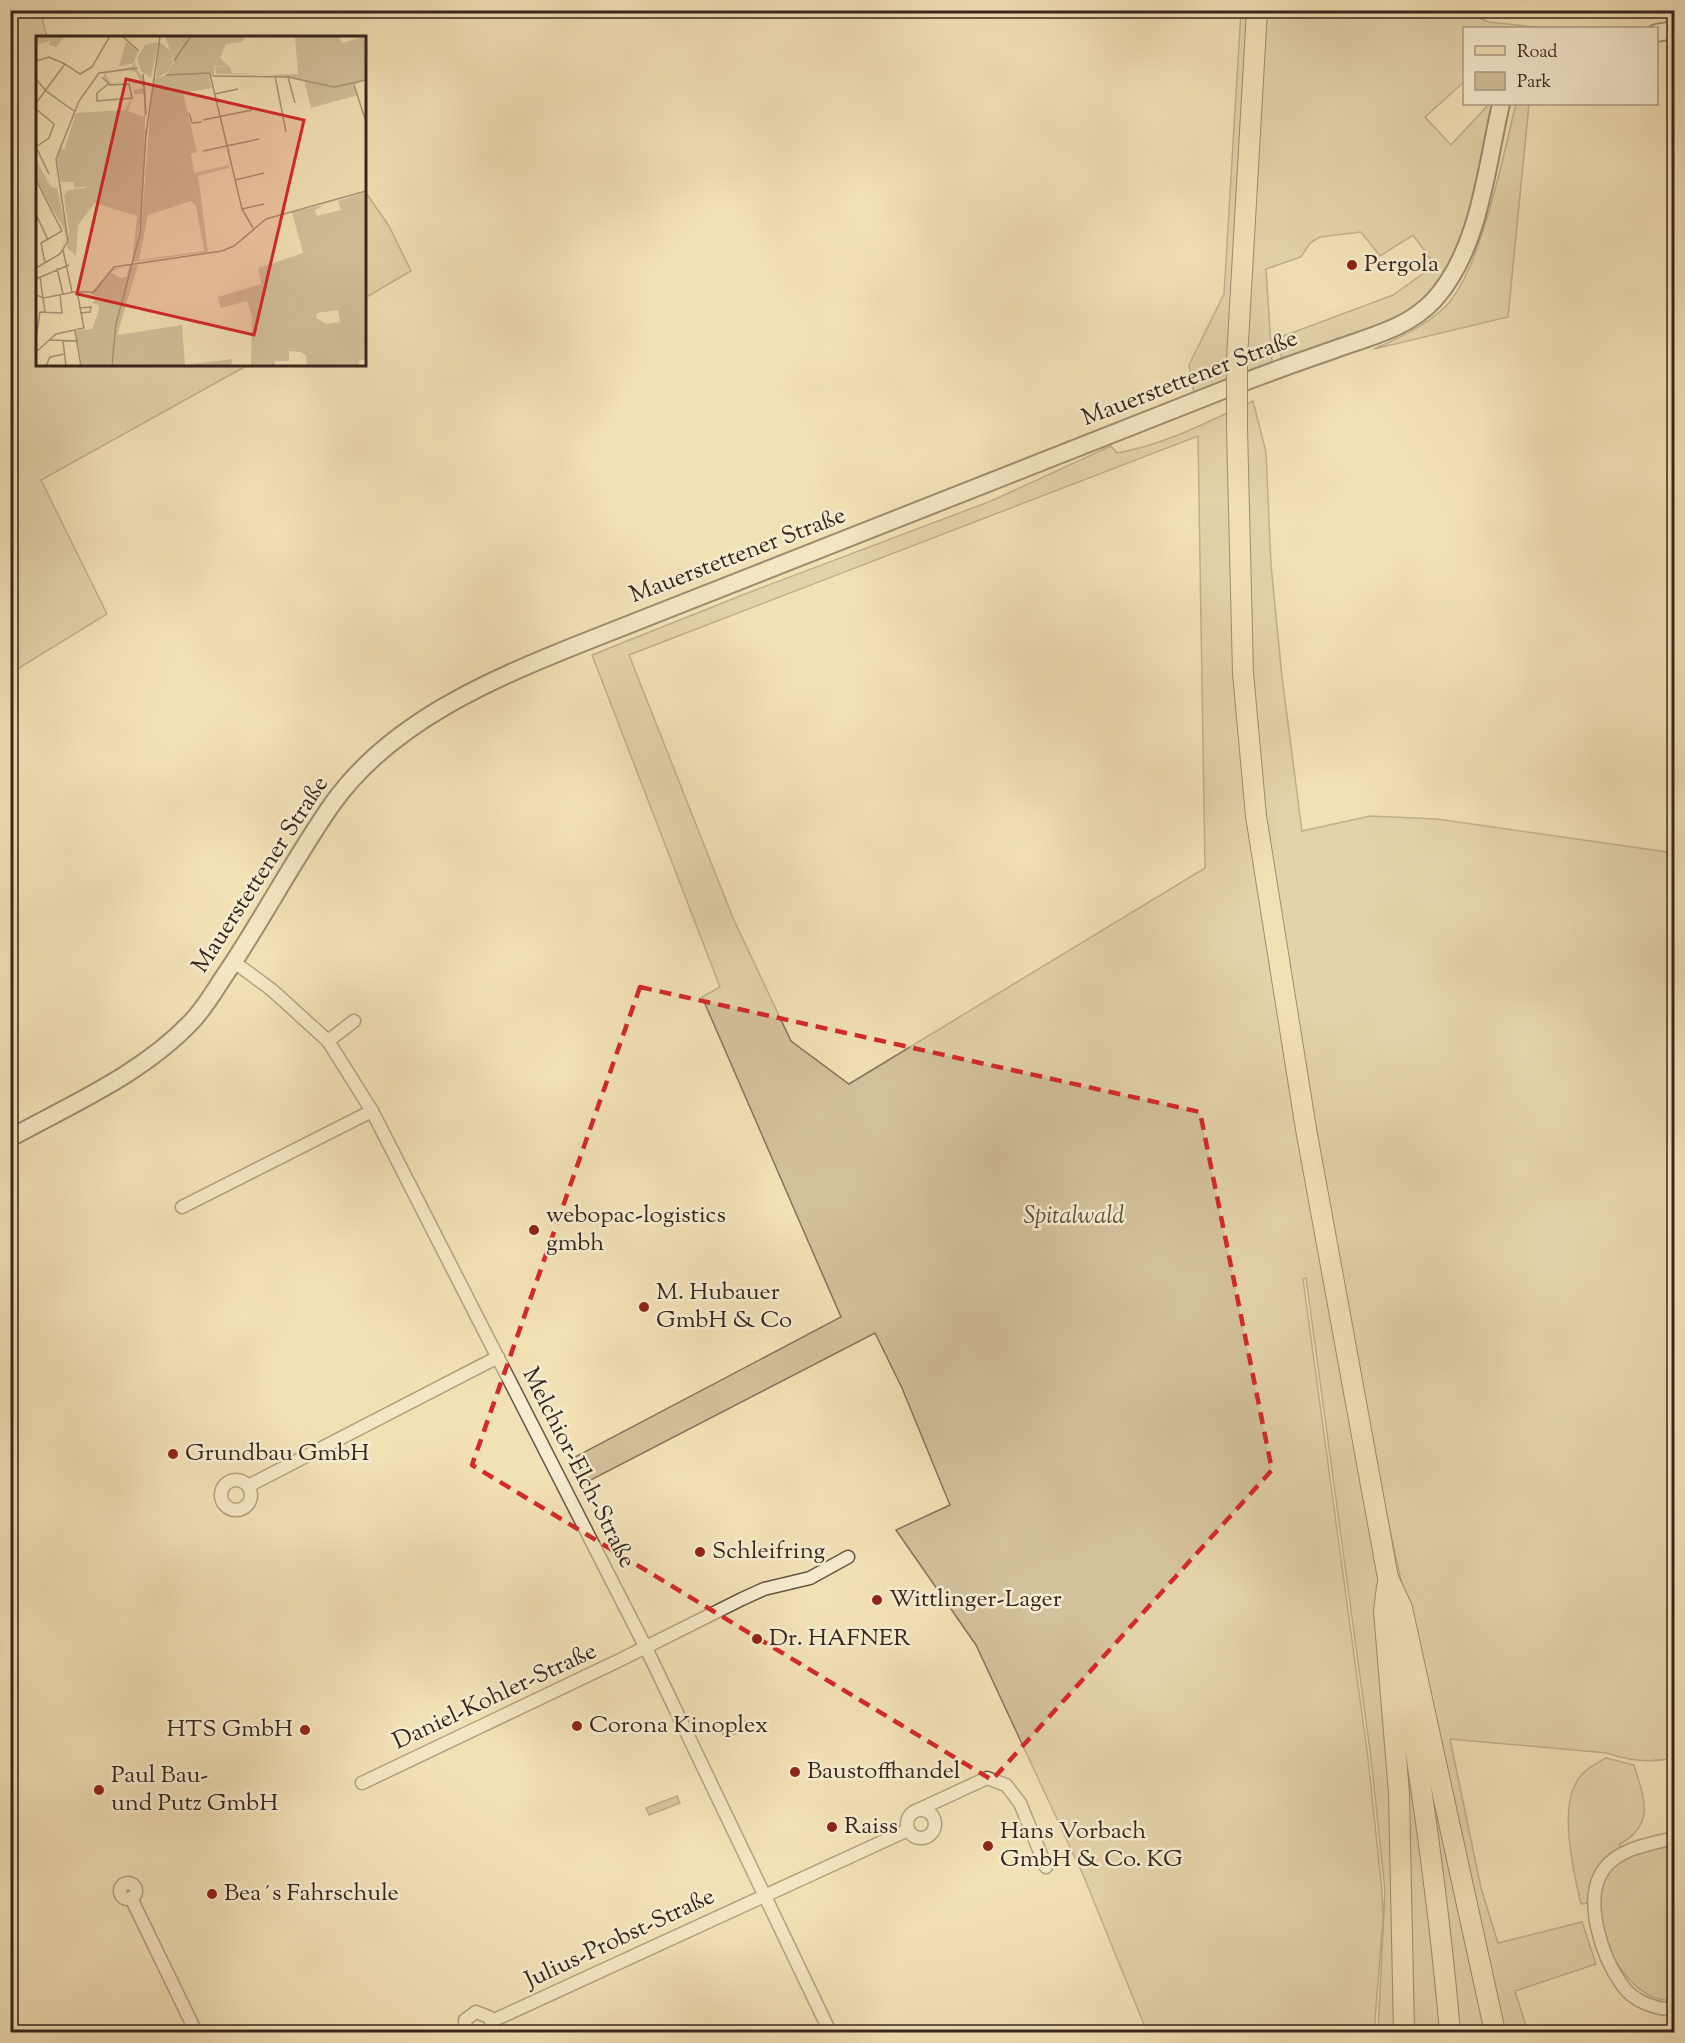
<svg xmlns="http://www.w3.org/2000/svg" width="1685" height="2043" font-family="'Sorts Mill Goudy',serif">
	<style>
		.green { fill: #d3c19c; stroke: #85745e; stroke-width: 1.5; fill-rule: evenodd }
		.water { fill: #b3a183; stroke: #81705b; stroke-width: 1.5 }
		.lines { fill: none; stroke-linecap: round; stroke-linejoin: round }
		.minor-casing { stroke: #665545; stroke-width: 15 }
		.secondary-casing { stroke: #37261f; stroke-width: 20 }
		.primary-casing { stroke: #37261f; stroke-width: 22 }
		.trunk-casing { stroke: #37261f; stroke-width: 22 }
		.minor { stroke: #f7ecd0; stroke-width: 12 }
		.secondary { stroke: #f7ecd0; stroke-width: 16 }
		.primary { stroke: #f3e1b6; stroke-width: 20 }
		.trunk { stroke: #f3e1b6; stroke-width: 20 }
		.primary-bridge-casing { stroke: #37261f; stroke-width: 22; stroke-linecap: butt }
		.primary-bridge { stroke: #f3e1b6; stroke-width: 20 }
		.marked { fill: none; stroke: #d62828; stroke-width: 4.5; stroke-dasharray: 12 8; stroke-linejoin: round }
		.poi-dot { fill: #8f2418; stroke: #f7ecd0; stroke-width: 2 }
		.labels { text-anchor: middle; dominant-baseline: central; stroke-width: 5; stroke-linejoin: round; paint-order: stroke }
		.poi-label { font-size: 24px; fill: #37261f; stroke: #f7ecd0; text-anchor: start }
		.street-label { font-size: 24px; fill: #37261f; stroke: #f7ecd0 }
		.park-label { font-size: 24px; font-style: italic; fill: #5e4d3e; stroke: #f7ecd0 }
		.inset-road { fill: none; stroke: #a8967a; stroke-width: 1.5 }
		.view { fill: #d62828; fill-opacity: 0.15; stroke: #d62828; stroke-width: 3 }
		.inset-edge { fill: none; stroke: #37261f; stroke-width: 3 }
	</style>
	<rect width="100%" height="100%" fill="#f3e1b6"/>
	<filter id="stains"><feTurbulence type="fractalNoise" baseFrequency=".00333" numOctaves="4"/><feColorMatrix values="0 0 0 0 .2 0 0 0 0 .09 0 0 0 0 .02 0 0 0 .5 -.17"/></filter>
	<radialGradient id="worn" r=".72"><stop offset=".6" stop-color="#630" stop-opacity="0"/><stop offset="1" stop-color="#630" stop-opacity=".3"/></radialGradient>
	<g class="green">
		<polygon points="40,10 47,37 38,38 38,364 248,365 41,480 107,614 11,673 10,11"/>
		<path d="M1241 11H1254L1247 73 1231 361 1247 356V293L1265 11H1507L1486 18 1469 11 1467 13 1489 22 1543 28H1464V82L1425 117 1451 145 1489 104H1498C1484 163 1471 272 1419 309 1383 335 1323 347 1282 361L1278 338 1393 295 1435 265 1413 235 1380 256 1361 232 1320 237 1310 243 1301 257 1266 269 1272 363 1194 393 1189 365 1224 294Z"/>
		<path d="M1516 104H1529L1508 317 1374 349C1399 338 1424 327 1445 307 1481 271 1503 155 1516 104Z"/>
		<polygon points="364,190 389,226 411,271 365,298"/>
		<path d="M1253 401 1266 452 1271 565 1282 677 1302 831 1370 816 1437 819 1674 853V1758C1651 1763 1629 1761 1607 1753L1450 1739 1481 1888 1498 1943 1582 1922 1596 1964 1515 1991 1528 2032H1500L1391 1535 1340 1282 1237 675 1379 1580 1388 1693 1400 2032H1378L1385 1891 1371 1758 1306 1278 1303 1279 1368 1758 1382 1891 1383 1918 1374 2032H1147L1084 1877 976 1645 896 1530 950 1505 902 1388 875 1333 585 1483 573 1458 841 1317 702 997 720 987 592 655 750 592 991 501 1111 446 1117 453C1165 445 1209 421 1253 401ZM1198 436 1205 868 849 1084 791 1041 733 918 629 655Z"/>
		<polygon points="1395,1649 1444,2032 1407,2032"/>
		<polygon points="1417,1703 1491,2032 1457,2032"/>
		<path d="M1606 1758 1634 1765C1644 1798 1656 1824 1620 1844V1848C1598 1860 1589 1879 1587 1903L1581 1904C1574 1875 1560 1812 1575 1785 1581 1771 1593 1765 1606 1758Z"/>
		<path d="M1674 1842V2000C1623 2006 1578 1909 1608 1871 1624 1852 1652 1849 1674 1842Z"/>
	</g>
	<g class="water">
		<polygon points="745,1721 748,1728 725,1739 722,1732"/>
		<polygon points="677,1796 680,1803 649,1815 646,1808"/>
	</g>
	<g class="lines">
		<defs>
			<g id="minor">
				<polyline points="234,962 272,990 328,1041 372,1111 646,1648 830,2032"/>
				<polyline points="328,1041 354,1021"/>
				<polyline points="182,1207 372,1111"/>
				<circle cx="236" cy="1495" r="15"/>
				<polyline points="248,1486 498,1357"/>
				<polyline points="362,1783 620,1660 742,1599 764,1589 810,1578 848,1557"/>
				<circle cx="921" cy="1824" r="14"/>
				<polyline points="918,1810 987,1778 1006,1785 1020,1803 1046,1867"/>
				<path d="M1674 1838C1651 1844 1619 1848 1604 1869 1582 1899 1602 1957 1622 1985 1633 2001 1656 2010 1674 2009"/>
				<circle cx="128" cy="1891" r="8"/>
				<polyline points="131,1898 196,2032"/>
				<polyline points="492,2021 908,1830"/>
				<polyline points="466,2032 465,2020 476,2012 489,2017 493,2025 491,2032"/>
			</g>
			<g id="secondary">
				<polyline points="1656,33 1674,30"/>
				<path d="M10 1138C72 1104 144 1073 193 1020 206 1006 216 988 227 972 264 917 295 857 333 803 392 721 492 679 582 643 796 560 1008 474 1221 391 1258 376 1296 363 1333 350 1368 337 1407 329 1434 300 1480 249 1486 168 1501 104"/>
			</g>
			<g id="primary">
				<polyline points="1237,359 1257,10"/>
				<polyline points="1237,428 1243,673 1256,816 1306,1129 1388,1578 1402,1608 1495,2032"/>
				<polyline points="1387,1587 1384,1611 1399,1793 1404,2032"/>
			</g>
			<path id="trunk" d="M1388 1578C1413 1729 1437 1880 1450 2032"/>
		</defs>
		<use href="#minor" class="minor-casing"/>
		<use href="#secondary" class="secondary-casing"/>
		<use href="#primary" class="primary-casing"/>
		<use href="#trunk" class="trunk-casing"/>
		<use href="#minor" class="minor"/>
		<use href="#secondary" class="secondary"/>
		<use href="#primary" class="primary"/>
		<use href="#trunk" class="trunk"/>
		<defs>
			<polyline id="primary-bridge" points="1237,428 1237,359"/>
		</defs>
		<use href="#primary-bridge" class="primary-bridge-casing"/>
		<use href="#primary-bridge" class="primary-bridge"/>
	</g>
	<path d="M0 0H1685V2043H0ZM640 987 1200 1112 1272 1470 992 1780 472 1465Z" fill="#f3e1b6" fill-opacity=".55" fill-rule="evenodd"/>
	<path class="marked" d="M640 987 1200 1112 1272 1470 992 1780 472 1465Z"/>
	<g class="poi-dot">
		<circle cx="1352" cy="265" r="6"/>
		<circle cx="534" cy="1230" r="6"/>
		<circle cx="644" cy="1307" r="6"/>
		<circle cx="173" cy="1454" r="6"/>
		<circle cx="700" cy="1552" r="6"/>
		<circle cx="877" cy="1600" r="6"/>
		<circle cx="757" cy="1639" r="6"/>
		<circle cx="577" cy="1726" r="6"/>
		<circle cx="305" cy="1730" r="6"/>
		<circle cx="795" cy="1772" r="6"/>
		<circle cx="99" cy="1790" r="6"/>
		<circle cx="832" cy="1827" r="6"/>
		<circle cx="988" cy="1846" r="6"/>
		<circle cx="212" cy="1894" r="6"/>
	</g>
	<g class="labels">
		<g class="poi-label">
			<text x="1364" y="265">Pergola</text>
			<text x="546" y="1216">webopac-logistics<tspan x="546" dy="28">gmbh</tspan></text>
			<text x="656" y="1293">M. Hubauer<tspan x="656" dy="28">GmbH &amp; Co</tspan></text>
			<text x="185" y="1454">Grundbau GmbH</text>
			<text x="712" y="1552">Schleifring</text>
			<text x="889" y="1600">Wittlinger-Lager</text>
			<text x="769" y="1639">Dr. HAFNER</text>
			<text x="589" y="1726">Corona Kinoplex</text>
			<text x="293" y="1730" text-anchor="end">HTS GmbH</text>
			<text x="807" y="1772">Baustoffhandel</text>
			<text x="111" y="1776">Paul Bau-<tspan x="111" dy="28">und Putz GmbH</tspan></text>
			<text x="844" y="1827">Raiss</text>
			<text x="1000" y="1832">Hans Vorbach<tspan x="1000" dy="28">GmbH &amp; Co. KG</tspan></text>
			<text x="224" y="1894">Bea´s Fahrschule</text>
		</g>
		<g class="street-label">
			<text transform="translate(1190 379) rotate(-21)">Mauerstettener Straße</text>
			<text transform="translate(738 556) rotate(-21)">Mauerstettener Straße</text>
			<text transform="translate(261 875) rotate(-57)">Mauerstettener Straße</text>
			<text transform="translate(578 1468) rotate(63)">Melchior-Elch-Straße</text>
			<text transform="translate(495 1697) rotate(-25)">Daniel-Kohler-Straße</text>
			<text transform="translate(620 1939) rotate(-25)">Julius-Probst-Straße</text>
		</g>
		<g class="park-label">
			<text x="1074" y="1217">Spitalwald</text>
		</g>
	</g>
	<g transform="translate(36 36)">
		<rect width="330" height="330" fill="#f3e1b6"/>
		<path d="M0 0H28V1L20 11 13 9 14 5 0 9ZM129 0H210L206 6 190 8 184 22 194 31 196 37 228 38H180L179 31H193L178 30V39L173 42 176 52 147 57 161 116 155 118 158 137 193 129V132L162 140 172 216 96 226 101 180 59 167 42 189 40 220 31 212 33 196 28 159 32 154 48 152 52 150 38 152V146H25L21 124 22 116 27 101 24 111 28 114 40 77 89 74 97 60 92 75 108 81V58H98V54L107 52 100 36 88 33 69 38 75 47 90 46 74 48 68 41V38L70 36 95 31 100 26 99 31 109 44 110 58 106 169 99 224 106 183 117 43 131 39 138 25ZM155 165 160 170 168 215 103 224 112 179ZM259 0H303L306 7 330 0V43L317 50 322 59 275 72 268 44 232 39 262 38ZM90 6 102 15 98 27 73 33 83 30ZM122 6 115 42 105 35 101 22 109 9ZM123 6 134 14 137 25 132 36 120 42ZM0 124 15 151 21 152 32 201 23 216 30 203 28 193 0 144ZM330 156V323L323 325V330H271L270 320 265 316 253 315V325H239V330H215L216 281 211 265 185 272 182 261 225 248 222 232 267 217 256 176 288 169 279 174 281 180 305 174 302 165ZM302 274 304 286 290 288 280 282 281 277ZM102 229 81 299 146 289 149 329 196 323 195 330H76L82 280 75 330H46L40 295 56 293 63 274V269L56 267 62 261 54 258 73 235 92 230 74 236 85 242 91 240 93 230Z" fill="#d3c19c" fill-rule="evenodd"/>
		<path class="inset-road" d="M86 0 103 15M0 25 13 21 29 28M138 25 155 0M107 38 110 79M174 38 206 173 217 192M130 39 174 37M177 40 252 41 298 51 330 44M239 40 250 96M66 41 74 49 93 48 96 62 61 65V57L72 48M252 41 259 67M0 43 10 55 38 75M318 49 330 86M179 58 202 53M0 67 29 28 44 38 56 31 74 0M0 73 18 88 13 102 0 111M153 77 156 87 166 86M167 84 216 74M110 99 124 0M0 111 13 138M167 115 223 103M0 144 26 195 5 207 9 227M199 144 228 137M206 173 228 168M0 178 12 204M27 214 36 256M0 232 24 218 32 205 20 123 43 65 63 37 102 32M21 232 27 258M4 241 9 276M0 243 33 229M0 259 8 262 38 256H58L78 231 186 215 198 210 230 183 330 155M43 272 55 271 54 276 44 277M39 295 45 330M0 303 4 276 26 277 24 259M13 304 42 305M27 305 30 330M0 316 20 298 48 292 41 255M10 330 14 321 29 318M76 330 80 288 104 198 110 95"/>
		<path class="view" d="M90 43 268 84 218 299 41 258Z"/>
		<rect width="330" height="330" class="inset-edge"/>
	</g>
	<rect width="1685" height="2043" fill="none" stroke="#f3e1b6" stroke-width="36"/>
	<rect x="12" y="12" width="1661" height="2019" fill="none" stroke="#37261f" stroke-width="3"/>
	<rect x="18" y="18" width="1649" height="2007" fill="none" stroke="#37261f" stroke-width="1.5"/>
	<rect x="1463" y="27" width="195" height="78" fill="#f7ecd0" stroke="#aa9d89" stroke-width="1.5"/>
	<rect x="1475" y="46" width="30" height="9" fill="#f3e1b6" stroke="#aa9d89" stroke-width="1.5"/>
	<text x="1517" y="57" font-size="18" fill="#37261f">Road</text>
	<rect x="1475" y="72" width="30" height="18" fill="#d3c19c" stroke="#aa9d89" stroke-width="1.5"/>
	<text x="1517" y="87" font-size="18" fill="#37261f">Park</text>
	<rect width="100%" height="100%" filter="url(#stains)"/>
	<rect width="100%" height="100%" fill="url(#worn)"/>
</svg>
